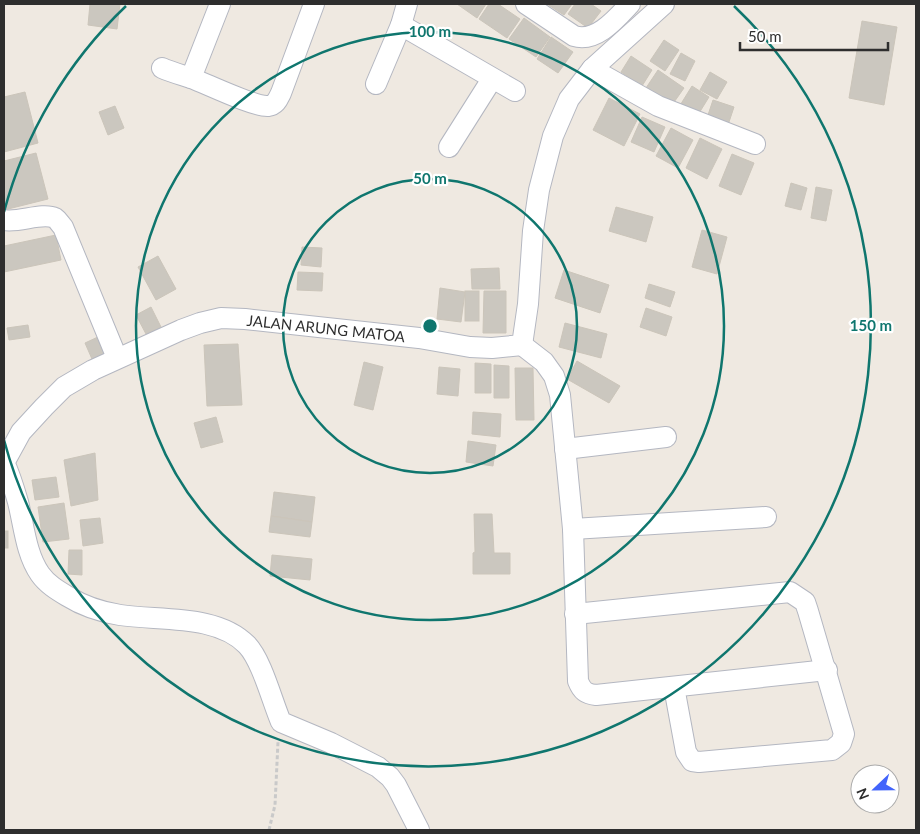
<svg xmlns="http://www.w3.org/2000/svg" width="920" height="834" font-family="Lato,sans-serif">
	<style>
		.building { fill: #cbc7bf; stroke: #cbc5ba }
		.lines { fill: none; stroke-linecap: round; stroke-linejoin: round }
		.street-casing { stroke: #b4b7c1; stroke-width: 22 }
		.path { stroke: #c9c9c9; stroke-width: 3; stroke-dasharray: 4 2.5; stroke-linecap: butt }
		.street { stroke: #fff; stroke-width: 20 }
		.ring { fill: none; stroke: #0f766e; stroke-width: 2.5 }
		.labels { text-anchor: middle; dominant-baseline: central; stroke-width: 4.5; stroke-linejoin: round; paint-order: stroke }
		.street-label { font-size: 15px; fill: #2e2e2e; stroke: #fff }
		.centre { fill: #0f766e; stroke: #fff; stroke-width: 2.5 }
		.ring-label { font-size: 15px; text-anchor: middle; font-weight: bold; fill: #0f766e; stroke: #fff; stroke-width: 4.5; stroke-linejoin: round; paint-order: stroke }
	</style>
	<rect width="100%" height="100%" fill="#efe9e1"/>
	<g class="building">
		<polygon points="90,4 120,4 117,29 88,25"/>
		<polygon points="457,4 486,4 477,18"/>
		<polygon points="489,4 498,4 520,19 507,38 479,19"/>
		<polygon points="547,4 572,4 564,15"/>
		<polygon points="575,4 591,4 601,11 588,28 568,14"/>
		<polygon points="524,18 550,37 536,57 509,39"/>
		<polygon points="862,21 897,27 884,105 849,98"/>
		<polygon points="551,37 573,52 558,73 537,59"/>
		<polygon points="664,40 679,50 665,71 650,61"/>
		<polygon points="681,53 695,61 685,81 670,74"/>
		<polygon points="631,56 652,70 642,86 621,72"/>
		<polygon points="658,70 684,88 672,105 646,88"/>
		<polygon points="710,72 727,82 717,99 700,90"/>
		<polygon points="692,86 709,97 696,118 679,107"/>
		<polygon points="25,92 38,143 4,152 4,97"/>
		<polygon points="609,98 640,114 624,146 593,130"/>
		<polygon points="713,100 734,107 728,125 707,118"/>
		<polygon points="115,106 124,128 108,135 99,112"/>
		<polygon points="642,117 665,127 654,152 631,142"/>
		<polygon points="671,128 693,140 678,168 656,156"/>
		<polygon points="700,138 722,149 707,179 686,168"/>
		<polygon points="36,153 48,199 4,210 4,161"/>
		<polygon points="732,154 754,163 741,195 719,186"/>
		<polygon points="791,183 807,188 801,210 785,206"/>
		<polygon points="816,187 832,190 826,221 811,218"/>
		<polygon points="616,207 653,217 646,242 609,231"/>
		<polygon points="702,230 727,237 717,274 692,267"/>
		<polygon points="56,235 61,260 4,272 4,246"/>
		<polygon points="302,247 322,248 321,267 301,265"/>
		<polygon points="158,256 176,289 156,300 138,267"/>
		<polygon points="499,268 500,289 472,289 471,269"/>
		<polygon points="564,270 609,285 600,313 555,298"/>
		<polygon points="298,272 323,273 322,291 297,290"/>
		<polygon points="649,284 675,292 670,307 645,298"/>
		<polygon points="440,288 465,292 461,322 437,319"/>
		<rect x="465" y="291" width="14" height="30"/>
		<polygon points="484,291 506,291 506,333 483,333"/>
		<polygon points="151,307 161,327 146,334 136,315"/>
		<polygon points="646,308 672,317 666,336 640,327"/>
		<polygon points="565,323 607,334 601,358 559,347"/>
		<polygon points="28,325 30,337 9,340 7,328"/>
		<polygon points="100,336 107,353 92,359 85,343"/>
		<polygon points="238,344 242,405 207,406 204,345"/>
		<polygon points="577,361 620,386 609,403 567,379"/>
		<polygon points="364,362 383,367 373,410 354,405"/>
		<polygon points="475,363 491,364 491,393 475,393"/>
		<polygon points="494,365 509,366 509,398 494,398"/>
		<polygon points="439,367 460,369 458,396 437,394"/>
		<polygon points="515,368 533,368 534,420 516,420"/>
		<polygon points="473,412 501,414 500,437 472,434"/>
		<polygon points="216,417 223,442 201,448 194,423"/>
		<polygon points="468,441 496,445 493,466 466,462"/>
		<polygon points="95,453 98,500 71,506 64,460"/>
		<polygon points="56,477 59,497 35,500 32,480"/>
		<polygon points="274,492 315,497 312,522 271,516"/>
		<polygon points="64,503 69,539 43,542 38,507"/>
		<polygon points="474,514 492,514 494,553 510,553 510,574 473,574 473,553 475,552"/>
		<polygon points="271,516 312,522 310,537 269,532"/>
		<polygon points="100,518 103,543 83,546 80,520"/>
		<rect x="4" y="531" width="4" height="17"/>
		<polygon points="69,550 82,550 82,575 68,574"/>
		<polygon points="272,555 312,559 310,580 270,576"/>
	</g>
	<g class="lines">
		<defs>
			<g id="street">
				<path d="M526 4 574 36C596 43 616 19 630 4"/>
				<polyline points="401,25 515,91"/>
				<path d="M162 68C171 72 182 75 191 78 207 84 254 107 268 106 276 105 278 99 281 93L314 4"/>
				<polyline points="592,69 658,106 755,144"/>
				<polyline points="191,78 220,4"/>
				<polyline points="376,84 401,25 407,4"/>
				<polyline points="449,147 492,79"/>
				<path d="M4 220C19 223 42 212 55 218 58 220 60 224 63 227L117 358"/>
				<path d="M522 345 544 362 554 376 560 395 573 529 578 681C582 691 586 694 596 695L827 670"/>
				<polyline points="565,449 666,437"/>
				<path d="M4 462C10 475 14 488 18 502 24 526 26 554 40 574 47 584 57 590 67 596 83 606 101 612 120 615 160 621 217 614 247 645 262 661 272 701 281 722L331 743 378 767 390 777 396 785 419 830"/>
				<polyline points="4,463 21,432 44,407 64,387 93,370 181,330 200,323 221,318 245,319 419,338 470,347 492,348 522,345 528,304 533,231 539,190 553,136 569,99 592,69 664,4"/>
				<polyline points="573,529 766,517"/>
				<polyline points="575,614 790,592 805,602 808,611 844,734 841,743 832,750 699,762 692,761 686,752 674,687"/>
			</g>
		</defs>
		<use href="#street" class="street-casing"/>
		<polyline class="path" points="269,830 275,805 278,742"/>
		<use href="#street" class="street"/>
	</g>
	<g class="ring">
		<circle cx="430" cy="326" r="147"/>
		<circle cx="430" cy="326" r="294"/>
		<path d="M4 212A441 441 0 0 1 126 6M734 6A441 441 0 1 1 4 440"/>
	</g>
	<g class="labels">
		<g class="street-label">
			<text transform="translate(326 328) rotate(6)">JALAN ARUNG MATOA</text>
		</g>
	</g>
	<circle cx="430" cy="326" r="8" class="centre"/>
	<g class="ring-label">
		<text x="430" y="37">100 m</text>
		<text x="430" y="184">50 m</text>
		<text x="871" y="331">150 m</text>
	</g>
	<rect width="920" height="834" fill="none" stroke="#2e2e2e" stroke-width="10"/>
	<g transform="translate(875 789) rotate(248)"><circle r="24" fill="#ffffff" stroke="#ababab"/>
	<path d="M0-4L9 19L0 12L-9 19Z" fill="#4264fb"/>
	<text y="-8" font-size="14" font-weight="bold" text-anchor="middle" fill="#2e2e2e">N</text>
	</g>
	<path d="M740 42v8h148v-8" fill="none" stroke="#2e2e2e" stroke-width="2.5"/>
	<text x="748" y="42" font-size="15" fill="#2e2e2e" stroke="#ffffff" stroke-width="4" paint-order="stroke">50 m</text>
</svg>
